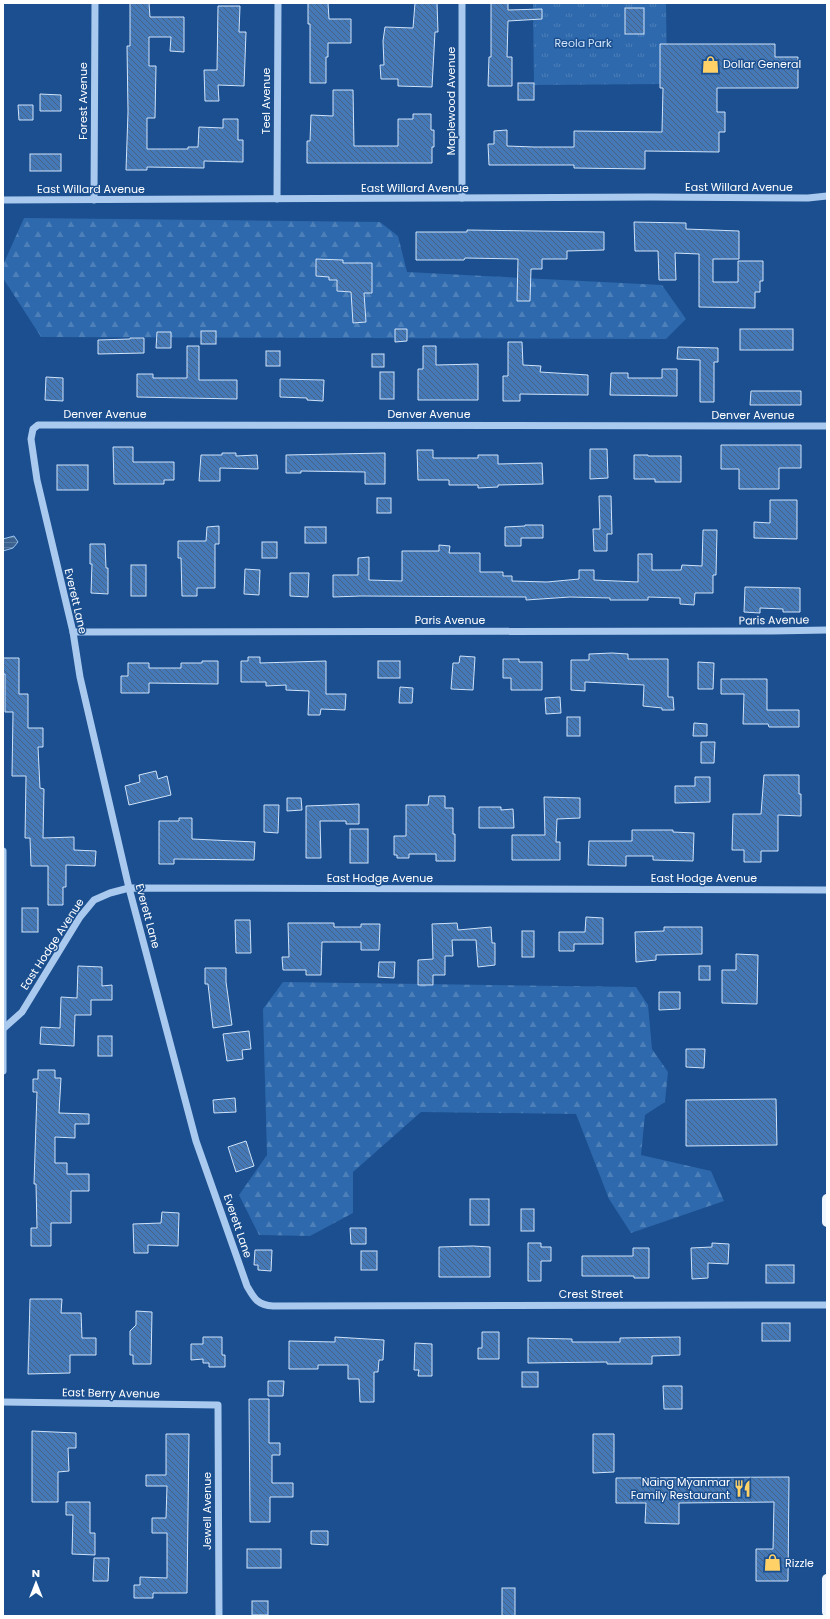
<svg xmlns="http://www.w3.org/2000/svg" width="830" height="1619" font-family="Poppins,sans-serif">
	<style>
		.grass { fill: url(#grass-tufts) }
		.forest { fill: url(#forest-firs) }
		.water { fill: url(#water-rules); stroke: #9cc4f0 }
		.building { fill: url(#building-back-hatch); stroke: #cfe3fa }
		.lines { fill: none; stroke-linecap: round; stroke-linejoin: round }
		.minor { stroke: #a9c9ee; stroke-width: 7 }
		.major { stroke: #f0f6ff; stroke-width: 10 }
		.labels { text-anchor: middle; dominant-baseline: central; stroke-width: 3; stroke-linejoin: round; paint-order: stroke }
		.park-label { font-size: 11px; fill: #cfe3fa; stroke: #1b4f8f }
		.poi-label { font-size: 11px; fill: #fff; stroke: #1b4f8f; text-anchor: start }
		.street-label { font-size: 11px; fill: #fff; stroke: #1b4f8f }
	</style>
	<defs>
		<pattern id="grass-tufts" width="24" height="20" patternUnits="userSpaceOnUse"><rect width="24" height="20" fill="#2e69ad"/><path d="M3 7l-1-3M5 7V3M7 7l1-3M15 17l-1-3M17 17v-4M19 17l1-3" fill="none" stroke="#4d80b9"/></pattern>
		<pattern id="forest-firs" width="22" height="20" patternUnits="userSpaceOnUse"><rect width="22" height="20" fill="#2e69ad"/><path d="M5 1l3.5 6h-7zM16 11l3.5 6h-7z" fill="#4d80b9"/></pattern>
		<pattern id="water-rules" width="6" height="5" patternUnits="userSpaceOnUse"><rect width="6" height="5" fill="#3c6290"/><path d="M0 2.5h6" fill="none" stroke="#597aa1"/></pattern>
		<pattern id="building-back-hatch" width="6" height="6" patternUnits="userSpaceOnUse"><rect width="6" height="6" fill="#4478b7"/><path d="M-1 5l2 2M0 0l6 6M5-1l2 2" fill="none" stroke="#486282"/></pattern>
	</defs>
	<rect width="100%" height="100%" fill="#1b4f8f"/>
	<polygon class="grass" points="533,3 666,3 667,84 534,85"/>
	<g class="forest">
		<polygon points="24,218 380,222 398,236 407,272 662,285 686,319 666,339 41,337 3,278 3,265"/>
		<polygon points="283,982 636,987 648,1005 652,1049 668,1072 665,1102 645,1115 641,1155 711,1171 724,1201 631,1233 609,1199 576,1114 421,1112 353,1172 353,1213 310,1236 259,1235 239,1195 267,1155 263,1009"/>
	</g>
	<polygon class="water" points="14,536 18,542 13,548 3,551 3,539"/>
	<g class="building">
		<polygon points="130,3 149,3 150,17 184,17 184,52 170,51 171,37 149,37 149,66 156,66 155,118 147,118 147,149 188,149 188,147 198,147 199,127 223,128 223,119 238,119 238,140 243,140 243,162 204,161 204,168 147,167 147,170 126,170 128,112 127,46 130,46"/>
		<polygon points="308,3 328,3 329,19 351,19 351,43 328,43 328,57 326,57 326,83 310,83 310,24 308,24"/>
		<polygon points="415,3 437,3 438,32 435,32 432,87 398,86 398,79 381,79 380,65 384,65 383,41 385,27 413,28"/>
		<polygon points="491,3 508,3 508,10 542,9 542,19 508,21 507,57 512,57 512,86 488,86 489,57 491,57"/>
		<polygon points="218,6 240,6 239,32 246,32 244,86 218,85 219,101 205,101 204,70 217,70"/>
		<rect x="625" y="8" width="19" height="26"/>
		<polygon points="660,44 775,44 775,57 798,57 798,88 717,88 717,112 725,112 725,132 719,132 719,152 645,151 645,169 574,168 574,165 489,165 488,144 494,144 494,131 507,130 507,146 534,147 574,147 574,131 662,132 663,88 660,88"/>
		<rect x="518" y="83" width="16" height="17"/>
		<polygon points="333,90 353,90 354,146 398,146 398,119 413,119 413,114 431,114 431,130 434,130 434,147 432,147 432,163 307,163 307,141 310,141 311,115 333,116"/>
		<polygon points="40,94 61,95 61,111 40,111"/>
		<polygon points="18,105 33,105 33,120 19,120"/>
		<rect x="30" y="154" width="31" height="17"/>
		<polygon points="634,222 686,223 686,229 739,231 739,259 713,259 713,282 738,282 738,261 763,261 763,281 760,281 760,292 755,292 755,308 699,307 699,254 675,253 676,280 659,280 658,251 635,251"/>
		<polygon points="467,230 604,232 604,250 567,251 567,259 542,259 542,269 531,269 530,301 517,301 518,259 465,258 464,260 416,260 416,232 467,232"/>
		<polygon points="316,259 343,260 343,263 372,263 372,293 364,293 366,322 353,323 351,292 337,291 337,280 329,280 329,277 316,276"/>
		<polygon points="395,329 407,329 407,341 395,342"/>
		<rect x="740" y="329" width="53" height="21"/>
		<rect x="201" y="331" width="15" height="13"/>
		<polygon points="157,332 171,332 171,348 156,348"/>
		<polygon points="130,338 144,338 144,353 98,354 98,340 130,339"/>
		<polygon points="508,342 522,342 523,365 541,366 540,372 588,375 588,395 520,394 520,401 503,401 503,376 508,376"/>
		<polygon points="187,346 199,346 199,380 237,380 237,399 137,397 137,374 153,374 153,378 187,378"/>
		<polygon points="423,346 436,346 436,365 478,364 478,400 418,400 418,369 423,369"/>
		<polygon points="678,347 718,348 718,362 714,362 714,402 700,402 700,360 677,359"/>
		<rect x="266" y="351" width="14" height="15"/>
		<rect x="372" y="354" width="12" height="13"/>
		<polygon points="662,369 677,369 677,396 610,395 611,373 628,373 628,378 662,378"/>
		<rect x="380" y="372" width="14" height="27"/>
		<polygon points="46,377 63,378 63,401 45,400"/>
		<polygon points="280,379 324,380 323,401 307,400 307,398 280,397"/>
		<polygon points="751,391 801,391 801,405 750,405"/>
		<polygon points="721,445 801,445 801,468 779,468 779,489 739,489 739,469 721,469"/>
		<polygon points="113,447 133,447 133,462 174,462 174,480 164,480 164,484 114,484"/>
		<polygon points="590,449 607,449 608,478 590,479"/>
		<polygon points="417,450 433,450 433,458 478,458 478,455 498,455 498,464 542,463 543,484 498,485 498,487 478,488 478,485 449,485 449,480 418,480"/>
		<polygon points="222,453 236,453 236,456 257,455 258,469 220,468 220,481 199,481 201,455 222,455"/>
		<polygon points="385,453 385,484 365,484 365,472 301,471 301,473 286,473 286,455"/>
		<polygon points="634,455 648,455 648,456 681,456 681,482 655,482 655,479 634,479"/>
		<rect x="57" y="465" width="31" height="25"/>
		<polygon points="599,496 611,496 612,534 607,534 607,551 594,551 593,529 600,529"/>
		<rect x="377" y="498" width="14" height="15"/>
		<polygon points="770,500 797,500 797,539 754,538 754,522 770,523"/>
		<polygon points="525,525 543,525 543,538 521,538 521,546 505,546 505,527 525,526"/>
		<polygon points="219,526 219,544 215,544 215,588 197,588 197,596 182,596 181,558 178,558 178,541 206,541 207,527"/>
		<rect x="305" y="527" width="21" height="16"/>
		<polygon points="703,530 717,530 716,575 713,575 713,593 695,593 694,605 680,604 680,598 648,597 648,600 610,600 610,598 570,597 526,600 526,597 361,596 333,597 333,575 358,575 358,558 369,557 369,580 402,581 402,551 439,551 439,545 450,546 449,553 480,553 480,572 503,572 503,576 512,576 512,581 547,582 579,579 579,570 594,570 594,580 638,582 638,554 652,554 652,570 681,570 682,565 702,566"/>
		<rect x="262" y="542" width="15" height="16"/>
		<polygon points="90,544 105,544 106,568 108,568 108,594 91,593 92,564 90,564"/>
		<rect x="131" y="565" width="15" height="31"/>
		<polygon points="245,569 260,570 259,595 244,594"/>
		<polygon points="290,573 309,573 308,597 290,596"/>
		<polygon points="745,587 800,588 800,612 783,612 783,609 760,608 760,613 744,612"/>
		<polygon points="612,653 628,654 628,659 668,659 668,697 673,697 674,710 662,710 662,708 643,706 644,685 585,682 585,691 571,690 571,660 589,660 589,654"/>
		<polygon points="460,656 475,657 473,690 451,689 453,663 459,663"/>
		<polygon points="248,657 260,657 260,663 326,661 326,694 346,694 345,710 321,709 320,715 308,715 309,691 286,690 286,685 266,686 266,682 241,682 241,661 248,661"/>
		<polygon points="3,658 19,658 19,694 28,694 28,728 43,728 43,747 38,747 40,788 44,789 43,838 74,837 74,850 96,851 95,866 66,865 66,887 63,887 63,905 48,905 48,866 31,866 30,838 25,838 26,776 12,776 13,712 5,712 5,674 3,674"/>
		<polygon points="503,659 519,659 519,662 542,662 542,690 511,690 511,678 503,678"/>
		<polygon points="202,661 218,661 218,684 149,683 149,693 121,693 121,676 128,676 128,663 149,663 149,668 181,668 181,663 202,663"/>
		<rect x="378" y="661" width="22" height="17"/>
		<polygon points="698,662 714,663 713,689 698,689"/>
		<polygon points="721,679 767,679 767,710 799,710 799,727 769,727 768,724 743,724 744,694 721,694"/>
		<polygon points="400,687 413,688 412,703 399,703"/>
		<polygon points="560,697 561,713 546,714 545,698"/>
		<rect x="567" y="717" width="13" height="19"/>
		<polygon points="694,723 707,724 707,736 693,736"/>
		<polygon points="701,742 715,742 714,763 701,763"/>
		<polygon points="156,771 158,779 167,776 171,795 129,805 125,786 140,782 139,775"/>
		<polygon points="764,775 799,775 799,794 801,794 801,816 778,815 778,851 761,851 761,862 744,862 744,850 732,850 733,814 761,814"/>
		<polygon points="695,777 710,777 710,802 675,803 675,786 695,786"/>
		<polygon points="429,796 445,796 445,808 453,808 453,834 455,834 455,861 436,861 436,854 409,854 409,858 397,858 397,855 394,855 394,836 406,836 406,805 428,805"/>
		<polygon points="544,797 580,798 580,818 557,819 556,842 560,842 560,860 512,860 512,835 545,835"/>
		<polygon points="287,798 301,798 302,810 287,811"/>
		<polygon points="359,804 359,824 346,824 346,821 320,821 321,858 306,858 306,806"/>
		<polygon points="264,805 279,805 278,833 264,832"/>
		<polygon points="479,807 501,807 501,810 513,809 514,828 479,828"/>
		<polygon points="179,818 192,818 192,839 255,842 254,860 174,859 174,864 159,864 159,821 179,821"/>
		<rect x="350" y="829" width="18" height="34"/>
		<polygon points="632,830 673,830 673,832 694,833 693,861 653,860 653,856 626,856 626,866 588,865 589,841 632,841"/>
		<rect x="22" y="908" width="16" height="24"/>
		<polygon points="586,917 603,918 603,944 574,944 574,951 559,951 559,932 585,932"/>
		<polygon points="235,920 250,920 251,953 236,953"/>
		<polygon points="288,923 334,923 334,927 361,927 361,924 380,924 379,950 361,950 361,942 322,942 321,975 306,975 306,970 283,970 282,957 289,957"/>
		<polygon points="457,923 458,930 491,927 492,943 495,943 495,965 478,967 476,940 452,940 453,956 445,956 445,975 433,975 433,985 418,985 418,960 433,959 432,924"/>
		<polygon points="664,927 702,927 702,954 656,955 656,960 636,962 635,932 664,931"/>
		<rect x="522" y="931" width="12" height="26"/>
		<polygon points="736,954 758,955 757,1004 722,1003 722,970 736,970"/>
		<polygon points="379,962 395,962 394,978 378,977"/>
		<polygon points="78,966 102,967 102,986 112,985 112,1000 91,1000 91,1015 75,1015 74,1046 40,1044 41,1027 60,1028 61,997 77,998"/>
		<rect x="699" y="966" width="11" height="14"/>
		<polygon points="205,968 226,968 226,982 232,1025 213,1028 208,984 205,984"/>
		<polygon points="659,992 680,992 680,1009 659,1010"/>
		<polygon points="249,1031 251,1049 242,1050 243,1059 227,1061 223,1034"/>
		<rect x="98" y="1036" width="14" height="20"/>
		<polygon points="686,1049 705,1049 704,1068 686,1067"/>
		<polygon points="38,1070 55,1070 55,1078 61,1078 59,1113 89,1114 89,1124 75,1124 75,1138 55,1137 55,1163 67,1163 67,1174 89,1174 89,1191 71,1191 71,1223 51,1223 51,1246 31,1246 31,1228 37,1228 36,1184 34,1184 37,1092 33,1092 33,1079 38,1079"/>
		<polygon points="235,1098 236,1112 214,1113 213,1100"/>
		<polygon points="776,1099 777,1145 686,1146 686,1100"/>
		<polygon points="246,1141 254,1166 236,1172 228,1147"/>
		<rect x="470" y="1199" width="19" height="26"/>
		<rect x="521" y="1209" width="13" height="22"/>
		<polygon points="162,1212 179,1213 178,1246 148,1245 148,1253 134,1253 133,1224 161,1223"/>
		<polygon points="350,1228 366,1228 366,1244 351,1244"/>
		<polygon points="528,1243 541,1243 541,1247 551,1247 551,1261 541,1261 541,1281 528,1281"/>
		<polygon points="712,1243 729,1244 728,1264 708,1263 708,1278 692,1279 691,1248 712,1247"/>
		<polygon points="473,1246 490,1247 490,1277 439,1277 439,1247"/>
		<polygon points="633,1248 649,1248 649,1278 634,1278 634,1276 582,1276 582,1256 633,1256"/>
		<polygon points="255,1250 272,1250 271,1271 258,1270 258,1265 254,1265"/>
		<rect x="361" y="1251" width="16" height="19"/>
		<rect x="766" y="1265" width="28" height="18"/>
		<polygon points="30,1299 62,1299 61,1313 81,1313 82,1338 96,1338 96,1355 70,1355 70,1373 28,1374"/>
		<polygon points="136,1311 152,1312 151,1364 133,1364 133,1355 130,1355 130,1331 136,1325"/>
		<rect x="762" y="1323" width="28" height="18"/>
		<polygon points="482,1332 499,1332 499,1359 478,1359 478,1348 482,1348"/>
		<polygon points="203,1337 222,1337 222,1355 225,1355 225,1367 209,1367 209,1363 203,1363 203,1359 191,1360 191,1344 203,1344"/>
		<polygon points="335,1337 384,1340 383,1360 379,1360 378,1372 374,1372 374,1402 360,1402 359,1379 348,1379 348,1365 318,1365 318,1369 289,1369 289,1341 335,1342"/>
		<polygon points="680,1337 680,1355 652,1356 652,1364 607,1364 607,1362 528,1363 528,1338 572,1339 572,1342 620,1342 620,1338"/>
		<polygon points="415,1343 432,1344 432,1376 418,1376 419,1370 414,1370"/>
		<rect x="522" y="1372" width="16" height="15"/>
		<polygon points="268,1381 284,1381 283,1396 268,1396"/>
		<polygon points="663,1386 682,1386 682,1409 664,1409"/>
		<polygon points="249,1399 269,1399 269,1443 280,1443 280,1455 272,1455 272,1483 293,1483 293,1497 270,1497 270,1522 250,1522"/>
		<polygon points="32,1431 76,1433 76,1448 68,1448 69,1471 58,1472 58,1502 32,1502"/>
		<polygon points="166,1434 189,1434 187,1593 153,1593 153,1598 134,1598 134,1585 140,1585 140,1577 167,1578 167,1533 152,1533 152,1518 166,1518 167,1486 146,1486 146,1475 166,1475"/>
		<polygon points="593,1434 614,1434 614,1472 593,1473"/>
		<polygon points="789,1477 788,1581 756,1581 756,1549 773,1549 774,1502 679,1503 679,1524 645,1523 646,1503 616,1503 616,1478"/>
		<polygon points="66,1502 90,1502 90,1533 95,1533 95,1555 72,1554 73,1515 66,1515"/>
		<polygon points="311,1531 328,1531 328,1545 311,1544"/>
		<rect x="247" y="1549" width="34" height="19"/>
		<polygon points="94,1558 109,1558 108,1581 93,1581"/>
		<rect x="502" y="1588" width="13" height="28"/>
		<rect x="252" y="1601" width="16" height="14"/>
	</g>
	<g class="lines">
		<g class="minor">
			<polyline points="462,198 462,3"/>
			<polyline points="277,199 278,3"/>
			<polyline points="3,200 651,197 808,198 827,196"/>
			<polyline points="94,200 95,3"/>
			<path d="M827 426 45 425H38L33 429 31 439 37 480 73 632 80 677 129 888 196 1141 247 1286C254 1298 257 1305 273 1306L827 1305"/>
			<polyline points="73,632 772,631 827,630"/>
			<polyline points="3,851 3,1071"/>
			<polyline points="3,1029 22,1012 80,917 94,900 110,893 129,888 827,890"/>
			<polyline points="3,1402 218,1405 219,1616"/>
		</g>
		<g class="major">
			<polyline points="827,1199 827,1222"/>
			<polyline points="827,1579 827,1612"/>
		</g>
	</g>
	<defs>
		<symbol id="shop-bare" viewBox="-9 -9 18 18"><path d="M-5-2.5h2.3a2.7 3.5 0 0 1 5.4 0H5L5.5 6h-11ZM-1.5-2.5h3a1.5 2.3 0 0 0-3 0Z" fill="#ffd166" stroke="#1b4f8f" stroke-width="2.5" paint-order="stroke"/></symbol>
		<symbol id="restaurant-bare" viewBox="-9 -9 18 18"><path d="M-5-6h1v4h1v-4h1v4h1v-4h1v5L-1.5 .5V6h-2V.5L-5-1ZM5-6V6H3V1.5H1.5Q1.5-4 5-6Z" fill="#ffd166" stroke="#1b4f8f" stroke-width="2.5" paint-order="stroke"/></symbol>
	</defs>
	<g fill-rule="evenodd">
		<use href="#shop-bare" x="698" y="52" width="25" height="25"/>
		<use href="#restaurant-bare" x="730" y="1476" width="25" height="25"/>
		<use href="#shop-bare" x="760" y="1550" width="25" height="25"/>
	</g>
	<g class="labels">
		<g class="park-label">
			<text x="583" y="43">Reola Park</text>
		</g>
		<g class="poi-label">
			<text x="723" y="64">Dollar General</text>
			<text x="730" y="1482" text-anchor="end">Naing Myanmar<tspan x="730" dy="13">Family Restaurant</tspan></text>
			<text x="785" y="1563">Rizzle</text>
		</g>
		<g class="street-label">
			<text transform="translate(83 101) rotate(-90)">Forest Avenue</text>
			<text transform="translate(266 101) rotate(-90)">Teel Avenue</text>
			<text transform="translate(451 101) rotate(-90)">Maplewood Avenue</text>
			<text x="739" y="187">East Willard Avenue</text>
			<text x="415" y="188">East Willard Avenue</text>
			<text x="91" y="189">East Willard Avenue</text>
			<text x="105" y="414">Denver Avenue</text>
			<text x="429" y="414">Denver Avenue</text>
			<text x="753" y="415">Denver Avenue</text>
			<text transform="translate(76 601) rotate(77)">Everett Lane</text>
			<text x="450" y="620">Paris Avenue</text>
			<text transform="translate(774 620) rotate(-1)">Paris Avenue</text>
			<text x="380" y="878">East Hodge Avenue</text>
			<text x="704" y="878">East Hodge Avenue</text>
			<text transform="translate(148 916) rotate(75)">Everett Lane</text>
			<text transform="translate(52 944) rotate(-57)">East Hodge Avenue</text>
			<text transform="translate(238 1226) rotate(71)">Everett Lane</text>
			<text x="591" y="1294">Crest Street</text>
			<text transform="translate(111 1393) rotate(1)">East Berry Avenue</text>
			<text transform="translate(207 1511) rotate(-90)">Jewell Avenue</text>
		</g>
	</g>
	<rect width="830" height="1619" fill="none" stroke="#ffffff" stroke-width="8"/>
	<g transform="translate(36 1583)" stroke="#1b4f8f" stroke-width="3" paint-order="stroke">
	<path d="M0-3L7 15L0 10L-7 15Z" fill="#ffffff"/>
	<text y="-6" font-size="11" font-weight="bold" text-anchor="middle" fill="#ffffff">N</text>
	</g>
</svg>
